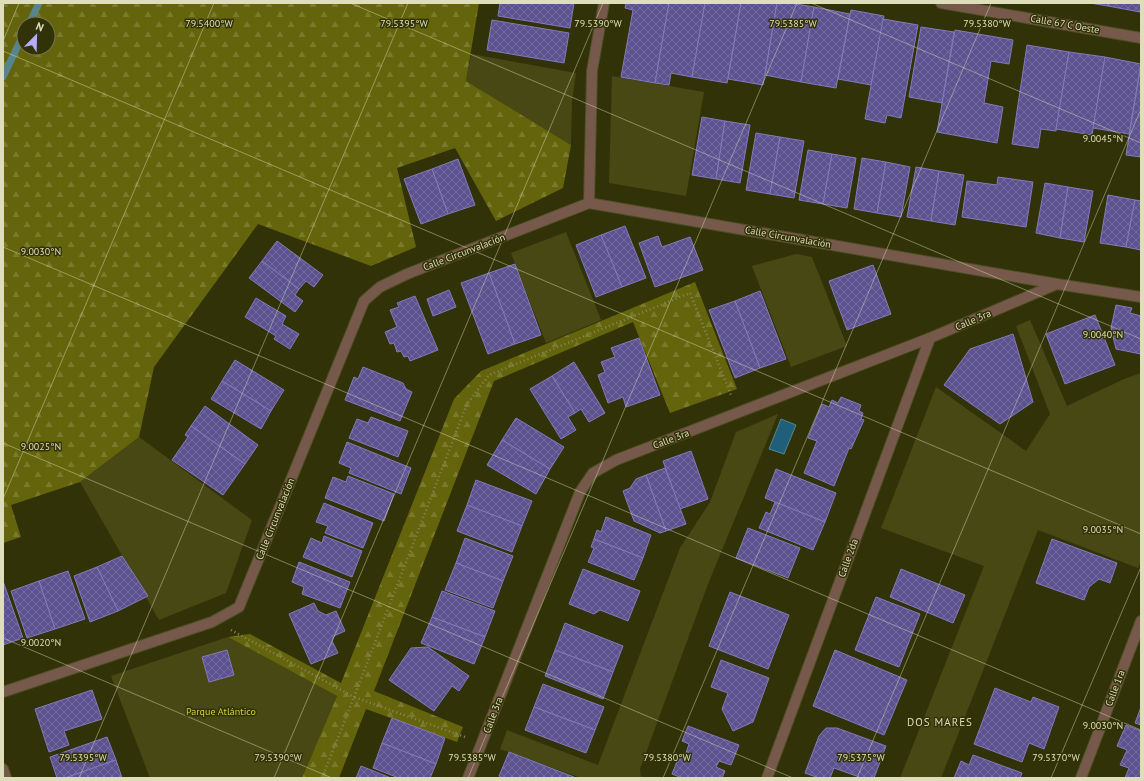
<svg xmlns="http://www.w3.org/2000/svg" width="1144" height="781" font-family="'PT Sans',sans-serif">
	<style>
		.green { fill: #484815 }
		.forest { fill: url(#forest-firs); fill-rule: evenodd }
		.water { fill: #1f5f7a; stroke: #58858d }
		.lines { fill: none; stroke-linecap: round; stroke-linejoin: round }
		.stream { stroke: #58858d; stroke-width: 7 }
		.building { fill: url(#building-cross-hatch); stroke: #837abc }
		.street-casing { stroke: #4e4e24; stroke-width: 12 }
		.path { stroke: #86865f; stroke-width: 2.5; stroke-dasharray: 1 3; stroke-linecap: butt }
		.street { stroke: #76594a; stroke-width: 10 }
		.ticks { fill: none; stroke: #dedfba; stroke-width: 1; stroke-opacity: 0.45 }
		.labels { text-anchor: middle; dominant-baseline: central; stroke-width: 3; stroke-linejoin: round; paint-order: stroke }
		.street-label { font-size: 10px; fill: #dedfba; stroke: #323208 }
		.park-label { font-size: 10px; fill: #cece41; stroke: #323208 }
		.neighbourhood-label { font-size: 11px; letter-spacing: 1px; fill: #dedfba; stroke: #323208 }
		.ticks-label { font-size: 10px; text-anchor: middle; fill: #dedfba; stroke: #323208; stroke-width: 3; stroke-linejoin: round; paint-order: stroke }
	</style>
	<defs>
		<pattern id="forest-firs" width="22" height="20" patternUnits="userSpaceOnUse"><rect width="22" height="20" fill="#64640c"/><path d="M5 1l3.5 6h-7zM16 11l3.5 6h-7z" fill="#7a7a2d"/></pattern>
		<pattern id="building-cross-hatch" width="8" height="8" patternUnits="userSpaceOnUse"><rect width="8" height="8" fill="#5c5290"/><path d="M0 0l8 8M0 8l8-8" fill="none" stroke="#736a9e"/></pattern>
	</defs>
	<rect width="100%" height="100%" fill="#323208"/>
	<g class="green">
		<polygon points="471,54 576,73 572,101 571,145 466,81"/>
		<polygon points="612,76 704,92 686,196 609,183"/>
		<polygon points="566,232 601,320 546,343 511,253"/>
		<polygon points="796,254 812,257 847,346 791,367 752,266"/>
		<polygon points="1030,320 1067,406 1124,379 1141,373 1141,561 1138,568 1038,530 941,778 900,778 984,566 881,528 936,387 1026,451 1050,414 1016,326"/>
		<polygon points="778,414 708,584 640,769 641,778 581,778 500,749 507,730 598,765 680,548 710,502 736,432"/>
		<polygon points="139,437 252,520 226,593 159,620 80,482"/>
		<polygon points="228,637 337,696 302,778 150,778 111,676"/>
	</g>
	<g class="forest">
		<path d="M3 3H479L466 81 571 145 563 188 496 221 455 148 397 168 416 247 371 266 258 224 154 367 139 437 80 482 11 505 21 537 3 543ZM24 24H48V48H24Z"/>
		<polygon points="695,282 737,389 670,413 633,322 494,381 374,691 463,727 457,742 366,709 339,778 302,778 337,696 228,637 250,634 341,683 454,399 481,371"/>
	</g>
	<polygon class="water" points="781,419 796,425 784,454 769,449"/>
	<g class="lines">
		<g class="stream">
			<polyline points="29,24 39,3"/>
			<polyline points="3,77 24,33"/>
		</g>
	</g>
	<g class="building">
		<polygon points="500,3 574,3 570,28 498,16"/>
		<polygon points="626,3 669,3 655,83 621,77 633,10 625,8"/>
		<polygon points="669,3 705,3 692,77 671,73 669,85 655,83"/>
		<polygon points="705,3 741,3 727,83 692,77"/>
		<polygon points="741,3 777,3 763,85 728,79"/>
		<polygon points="777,3 790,3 814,7 801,82 765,75"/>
		<polygon points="1090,3 1109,3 1108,6"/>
		<polygon points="1109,3 1141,3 1141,6 1140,12 1108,6"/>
		<polygon points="814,7 850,14 836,88 801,82"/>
		<polygon points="851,10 884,16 871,85 838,79"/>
		<polygon points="883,19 918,25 901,118 887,115 885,123 865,119"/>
		<polygon points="492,20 569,33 564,63 487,50"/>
		<polygon points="921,27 954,32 942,103 909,97"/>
		<polygon points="955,30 1013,40 1009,64 991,61 984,103 1003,107 997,143 937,132"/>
		<polygon points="1027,45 1069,52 1056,131 1041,129 1038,148 1012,144"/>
		<polygon points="1069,52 1105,57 1092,135 1056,129"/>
		<polygon points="1105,57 1141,64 1129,134 1093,128"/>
		<polygon points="1141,64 1141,157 1126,155"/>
		<polygon points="702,117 725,121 716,179 692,175"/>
		<polygon points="725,121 750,125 740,183 716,179"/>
		<polygon points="756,133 780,137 770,194 746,190"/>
		<polygon points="780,137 804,141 794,198 770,194"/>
		<polygon points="808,150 832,154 823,204 799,200"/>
		<polygon points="832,154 856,158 847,208 823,204"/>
		<polygon points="862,158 886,162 877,213 854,209"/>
		<polygon points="458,159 475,205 448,214 432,169"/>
		<polygon points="886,162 910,167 901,217 877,213"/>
		<polygon points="916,167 939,171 931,221 907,217"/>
		<polygon points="432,169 448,214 421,224 404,179"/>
		<polygon points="939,171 964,175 955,225 931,221"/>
		<polygon points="998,177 1033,182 1026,227 962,217 967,181 997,185"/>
		<polygon points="1045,183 1068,187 1060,238 1036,233"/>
		<polygon points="1068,187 1093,191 1084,242 1060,238"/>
		<polygon points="1108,195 1135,200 1126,247 1100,243"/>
		<polygon points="1135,200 1141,201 1141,250 1126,247"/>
		<polygon points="625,226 646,278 622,287 601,235"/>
		<polygon points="601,235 622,287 596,297 576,245"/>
		<polygon points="658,236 662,247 690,237 703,270 655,287 639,243"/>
		<polygon points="277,241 323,275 314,287 306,281 299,289 262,261"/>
		<polygon points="262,261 299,289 295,295 303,301 295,312 249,278"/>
		<polygon points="515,264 541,335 515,344 489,273"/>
		<polygon points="873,265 891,314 847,330 829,281"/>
		<polygon points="489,273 515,344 488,354 461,283"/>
		<polygon points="449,290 456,307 433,316 427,299"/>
		<polygon points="760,291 786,359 760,368 735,301"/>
		<polygon points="415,296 438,350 410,361 408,356 404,357 401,351 397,352 394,343 390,344 385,332 397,327 390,310 399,307 397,303"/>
		<polygon points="256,298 286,316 282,324 299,334 290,349 274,339 276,336 245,317"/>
		<polygon points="735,301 760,368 735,378 709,310"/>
		<polygon points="1116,305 1132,308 1130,313 1141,316 1141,354 1116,349 1111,328"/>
		<polygon points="1095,315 1115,365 1065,384 1046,334"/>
		<polygon points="1013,334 1033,402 1000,424 944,385 970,349"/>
		<polygon points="639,338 660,395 626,407 623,397 608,403 598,375 605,372 601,362 615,357 611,348"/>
		<polygon points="235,360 284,390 271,411 222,381"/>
		<polygon points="574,362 605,413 589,422 581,409 575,413 552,376"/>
		<polygon points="363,367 403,383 406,389 412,392 400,421 345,400 354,377 358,379"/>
		<polygon points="552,376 575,413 568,417 576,430 561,439 530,389"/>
		<polygon points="222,381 271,411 261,429 211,399"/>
		<polygon points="841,397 861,405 859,411 863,413 861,419 864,420 851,449 849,448 834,486 804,473 817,441 808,438 822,404 829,407 832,400 838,403"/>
		<polygon points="205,406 258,445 245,464 191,426"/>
		<polygon points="371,417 408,431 398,457 349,438 357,419 368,423"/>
		<polygon points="516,418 564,447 550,469 502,440"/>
		<polygon points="191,426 245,464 223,495 172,460 188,437 185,435"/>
		<polygon points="502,440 550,469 536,494 487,465"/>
		<polygon points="347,442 411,468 401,494 349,473 351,468 339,463"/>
		<polygon points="691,451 708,499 680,509 663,461"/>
		<polygon points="665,468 686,524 666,531 646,475"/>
		<polygon points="776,469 836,493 825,522 765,498"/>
		<polygon points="646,475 666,531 660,533 634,521 623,491 630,488 636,479"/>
		<polygon points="348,476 394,494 384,521 325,498 333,477 346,482"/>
		<polygon points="476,480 532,501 522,526 467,505"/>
		<polygon points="775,502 825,522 813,550 759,528 766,512 770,514"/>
		<polygon points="324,503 373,523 363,548 325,533 328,526 316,522"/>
		<polygon points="467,505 522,526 512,552 457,531"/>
		<polygon points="606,517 651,535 643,558 594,539 597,530 601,532"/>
		<polygon points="748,528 800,548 788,578 736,558"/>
		<polygon points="324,536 362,551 352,577 303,557 311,538 322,543"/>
		<polygon points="465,538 513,556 503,581 456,563"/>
		<polygon points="594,539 643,558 634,580 588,562 594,548 591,547"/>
		<polygon points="1052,539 1117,563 1110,583 1099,579 1089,587 1084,600 1036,583"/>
		<polygon points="122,556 148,596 118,611 97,567"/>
		<polygon points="299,562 350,582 340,608 302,594 304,587 292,582"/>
		<polygon points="456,563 503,581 493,608 445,590"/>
		<polygon points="97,567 118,611 90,622 74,576"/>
		<polygon points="583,569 640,591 628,621 600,610 594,614 569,604"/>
		<polygon points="901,569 965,595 953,623 890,597"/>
		<polygon points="68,571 85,619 55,629 39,581"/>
		<polygon points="3,581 23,638 3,645"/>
		<polygon points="39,581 55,629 27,638 11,591"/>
		<polygon points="442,591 495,611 485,637 432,617"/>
		<polygon points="730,592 789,615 768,669 709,646"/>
		<polygon points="876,597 920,614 899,667 855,650"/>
		<polygon points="314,603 318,611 326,615 336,611 345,631 334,636 332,641 338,653 311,664 289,614"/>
		<polygon points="432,617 485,637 474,664 421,643"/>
		<polygon points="565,623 623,646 613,672 555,650"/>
		<polygon points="428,647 469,676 459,691 452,686 434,711 389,680 411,648"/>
		<polygon points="227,650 234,675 209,682 202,657"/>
		<polygon points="555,650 613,672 603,699 545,676"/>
		<polygon points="835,650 907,680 884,735 813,706"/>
		<polygon points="721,660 769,678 753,722 733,731 722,709 728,693 711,687"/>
		<polygon points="543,684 604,707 595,730 534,707"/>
		<polygon points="995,688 1031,702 1033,697 1059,707 1044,749 1029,743 1022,762 974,744"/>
		<polygon points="92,690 102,719 64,731 69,745 49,752 35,709"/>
		<polygon points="534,707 595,730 586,753 525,730"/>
		<polygon points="1141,707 1141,725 1135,723"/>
		<polygon points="392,718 445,738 436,764 382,743"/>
		<polygon points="1126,725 1141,731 1141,778 1125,778 1129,768 1120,765 1127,750 1117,746"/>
		<polygon points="688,726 739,745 731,765 719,761 716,767 725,771 722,778 682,778 672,774 680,754 685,756 689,744 682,741"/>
		<polygon points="826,728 837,728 886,746 874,778 862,778 834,768 830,778 819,778 805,773 819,736"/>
		<polygon points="107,737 116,760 65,778 57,778 50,757"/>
		<polygon points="382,743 436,764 430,778 399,778 373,768"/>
		<polygon points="509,752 574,777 574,778 503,778 499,776"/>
		<polygon points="973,755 1022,773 1020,778 954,778 961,761 969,765"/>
		<polygon points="116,760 122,778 65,778"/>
		<polygon points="361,766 391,778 356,778"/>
	</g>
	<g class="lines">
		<defs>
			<g id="street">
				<polyline points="941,3 1141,38"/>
				<polyline points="589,203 592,71 604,3"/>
				<polyline points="3,692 212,622 239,607 364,301 380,287 407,274 589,203 1057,284 1141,297"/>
				<polyline points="3,769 6,778"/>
				<polyline points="468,778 580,492 593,473 616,460 930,338 1057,284"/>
				<polyline points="767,778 930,338"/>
				<polyline points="1081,778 1141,621"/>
			</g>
		</defs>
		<use href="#street" class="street-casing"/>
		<g class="path">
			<polyline points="231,630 354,697 467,404 489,375 690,293 731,395"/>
			<polyline points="322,778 354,697 465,737"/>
		</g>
		<use href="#street" class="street"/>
	</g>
	<path class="ticks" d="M350 3 1141 339M811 3 1141 143M3 41 19 3M3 51 1141 534M3 247 1141 730M3 443 793 778M3 499 214 3M3 638 332 778M79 778 408 3M274 778 603 3M468 778 797 3M663 778 991 3M857 778 1141 109M1051 778 1141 567"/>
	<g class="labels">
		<g class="street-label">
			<text transform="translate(1065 24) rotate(10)">Calle 67 C Oeste</text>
			<text transform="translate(788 237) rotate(10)">Calle Circunvalación</text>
			<text transform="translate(464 252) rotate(-21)">Calle Circunvalación</text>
			<text transform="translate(973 320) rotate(-23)">Calle 3ra</text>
			<text transform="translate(671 439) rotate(-21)">Calle 3ra</text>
			<text transform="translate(275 519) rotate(-68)">Calle Circunvalación</text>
			<text transform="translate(848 558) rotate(-70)">Calle 2da</text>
			<text transform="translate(1115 688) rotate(-69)">Calle 1ra</text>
			<text transform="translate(493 715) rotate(-69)">Calle 3ra</text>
		</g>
		<g class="park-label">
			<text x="221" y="711">Parque Atlántico</text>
		</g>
		<g class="neighbourhood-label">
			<text x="940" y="722">DOS MARES</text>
		</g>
	</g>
	<g class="ticks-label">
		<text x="209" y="27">79.5400°W</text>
		<text x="404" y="27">79.5395°W</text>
		<text x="598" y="27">79.5390°W</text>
		<text x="793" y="27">79.5385°W</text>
		<text x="987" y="27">79.5380°W</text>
		<text x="1103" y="142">9.0045°N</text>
		<text x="41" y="255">9.0030°N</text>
		<text x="1103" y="338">9.0040°N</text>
		<text x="41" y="450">9.0025°N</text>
		<text x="1103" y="533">9.0035°N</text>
		<text x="41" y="646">9.0020°N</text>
		<text x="1103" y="729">9.0030°N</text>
		<text x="83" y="761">79.5395°W</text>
		<text x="278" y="761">79.5390°W</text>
		<text x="472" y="761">79.5385°W</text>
		<text x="667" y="761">79.5380°W</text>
		<text x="861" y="761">79.5375°W</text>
		<text x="1056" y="761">79.5370°W</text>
	</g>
	<rect width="1144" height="781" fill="none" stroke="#dedfba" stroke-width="8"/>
	<g transform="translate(36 36) rotate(23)"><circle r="19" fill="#323208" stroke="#77774f"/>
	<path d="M0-3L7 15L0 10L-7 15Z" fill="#b6acf8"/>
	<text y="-6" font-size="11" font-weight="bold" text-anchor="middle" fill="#dedfba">N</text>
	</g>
</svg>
